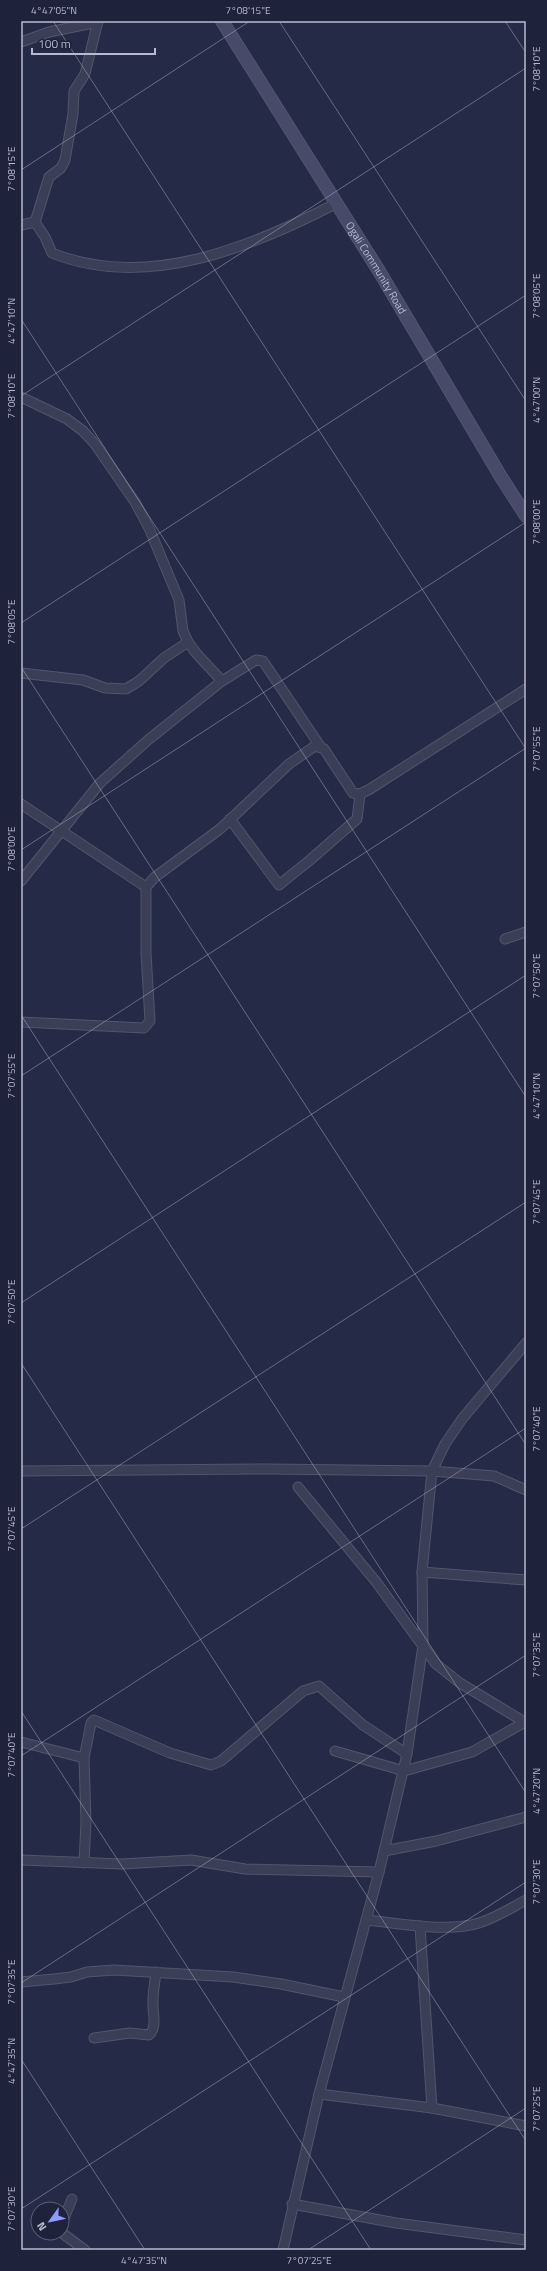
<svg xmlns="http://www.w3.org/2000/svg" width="547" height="2271" font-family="'Titillium Web',sans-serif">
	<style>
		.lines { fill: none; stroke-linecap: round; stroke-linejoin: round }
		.street-casing { stroke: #52556d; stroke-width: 11 }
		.secondary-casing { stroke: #52556d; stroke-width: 14 }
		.street { stroke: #3a3e56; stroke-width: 9 }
		.secondary { stroke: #474b69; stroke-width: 12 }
		.ticks { fill: none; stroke: #b8bacf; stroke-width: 1; stroke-opacity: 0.45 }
		.labels { text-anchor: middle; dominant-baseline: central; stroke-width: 3; stroke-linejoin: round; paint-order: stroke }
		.street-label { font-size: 11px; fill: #b8bacf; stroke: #1e223b }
		.neatline { fill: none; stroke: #b8bacf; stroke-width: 1.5 }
		.ticks-label { font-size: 10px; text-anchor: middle; fill: #b8bacf }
	</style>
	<rect width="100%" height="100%" fill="#252a47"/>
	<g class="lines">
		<defs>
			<g id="street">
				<path d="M98 21 85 74 74 91 73 114 65 160 61 168 49 177 35 222 45 237 52 253C147 291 252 247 337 203"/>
				<polyline points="21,42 49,32 98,22"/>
				<polyline points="21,225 35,222"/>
				<polyline points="21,397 67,419 83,431 95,444 135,502 149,528 179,600 183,631 188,642 196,653 222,681 256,660 263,661 320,746"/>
				<polyline points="21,673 83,680 105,688 126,689 139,681 164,658 188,642"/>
				<polyline points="21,804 146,887"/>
				<polyline points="230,819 279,885 310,860 357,819 360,794"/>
				<polyline points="21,881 100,783 148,740 222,681"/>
				<polyline points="505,939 526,932"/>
				<polyline points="21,1022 144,1028 150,1021 146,953 146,887 155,877 220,829 289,764 315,746 324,749 353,793 360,794 370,789 526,689"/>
				<polyline points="21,1471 268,1469 432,1471 494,1476 526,1490"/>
				<polyline points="298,1487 377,1583 436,1664 460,1683 526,1723"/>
				<polyline points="422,1572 526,1580"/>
				<polyline points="21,1742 84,1758"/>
				<polyline points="335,1751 404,1771 472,1752 525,1722"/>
				<polyline points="384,1851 436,1841 526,1817"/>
				<polyline points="21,1860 122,1864 191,1860 245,1869 379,1872"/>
				<polyline points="84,1863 86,1822 84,1758 91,1723 94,1720 170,1753 211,1765 221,1761 303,1691 319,1686 363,1725 407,1754"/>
				<path d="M366 1920C399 1923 447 1933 479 1923 495 1918 511 1908 526 1900"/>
				<polyline points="420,1926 432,2108"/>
				<polyline points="21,1982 54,1979 71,1977 87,1972 114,1970 233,1977 281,1984 344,1997"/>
				<path d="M94 2038 130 2033 149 2035C158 2027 152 2012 153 2001 153 1991 155 1981 156 1972"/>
				<polyline points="319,2094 432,2108 526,2126"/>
				<polyline points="292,2204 396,2223 526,2240"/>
				<polyline points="62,2223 72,2199"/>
				<polyline points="62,2233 85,2250"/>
				<polyline points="283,2250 319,2094 379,1872 407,1754 423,1645 422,1572 432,1471 445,1444 462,1419 526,1343"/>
			</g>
			<g id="secondary">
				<path id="s1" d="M222 21 379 271 501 477 526 516"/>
			</g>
		</defs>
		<use href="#street" class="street-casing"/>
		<use href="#secondary" class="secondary-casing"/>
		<use href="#street" class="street"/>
		<use href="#secondary" class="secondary"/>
	</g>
	<path class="ticks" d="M53 21 526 749M279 21 526 401M505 21 526 53M21 170 250 21M21 319 526 1097M21 396 526 68M21 623 526 295M21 667 526 1445M21 850 526 522M21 1015 526 1793M21 1076 526 748M21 1303 526 975M21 1363 526 2141M21 1529 526 1202M21 1711 371 2250M21 1756 526 1428M21 1983 526 1655M21 2059 145 2250M21 2209 526 1882M308 2250 526 2108"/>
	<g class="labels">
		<g class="street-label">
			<text stroke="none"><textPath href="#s1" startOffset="291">Ogali Community Road</textPath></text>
		</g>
	</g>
	<rect width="547" height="2271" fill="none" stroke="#1e223b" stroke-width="44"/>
	<g transform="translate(50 2221) rotate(237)"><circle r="19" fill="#1e223b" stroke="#5c5f76"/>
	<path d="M0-3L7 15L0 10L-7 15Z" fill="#8d9aff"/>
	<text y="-6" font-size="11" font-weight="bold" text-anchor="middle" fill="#b8bacf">N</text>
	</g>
	<path d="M32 48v6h123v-6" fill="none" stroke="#b8bacf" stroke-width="2"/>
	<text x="38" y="48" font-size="12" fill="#b8bacf" stroke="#1e223b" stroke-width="3" paint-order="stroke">100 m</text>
	<rect x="22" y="22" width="503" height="2227" class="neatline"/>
	<g class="ticks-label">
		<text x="54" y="14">4°47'05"N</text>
		<text x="248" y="14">7°08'15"E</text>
		<text transform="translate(536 69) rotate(-90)" y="4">7°08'10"E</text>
		<text transform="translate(11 169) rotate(-90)" y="4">7°08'15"E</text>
		<text transform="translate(536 296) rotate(-90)" y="4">7°08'05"E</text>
		<text transform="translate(11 321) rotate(-90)" y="4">4°47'10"N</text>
		<text transform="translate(11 396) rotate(-90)" y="4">7°08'10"E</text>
		<text transform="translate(536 400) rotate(-90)" y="4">4°47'00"N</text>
		<text transform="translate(536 522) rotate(-90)" y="4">7°08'00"E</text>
		<text transform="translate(11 622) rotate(-90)" y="4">7°08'05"E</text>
		<text transform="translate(536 749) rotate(-90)" y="4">7°07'55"E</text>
		<text transform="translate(11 849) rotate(-90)" y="4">7°08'00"E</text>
		<text transform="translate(536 976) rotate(-90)" y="4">7°07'50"E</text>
		<text transform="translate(11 1076) rotate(-90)" y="4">7°07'55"E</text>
		<text transform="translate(536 1096) rotate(-90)" y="4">4°47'10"N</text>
		<text transform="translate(536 1202) rotate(-90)" y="4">7°07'45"E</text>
		<text transform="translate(11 1302) rotate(-90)" y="4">7°07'50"E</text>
		<text transform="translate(536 1429) rotate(-90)" y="4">7°07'40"E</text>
		<text transform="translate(11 1529) rotate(-90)" y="4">7°07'45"E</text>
		<text transform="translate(536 1655) rotate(-90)" y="4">7°07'35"E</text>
		<text transform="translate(11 1755) rotate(-90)" y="4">7°07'40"E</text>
		<text transform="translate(536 1791) rotate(-90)" y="4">4°47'20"N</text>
		<text transform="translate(536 1882) rotate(-90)" y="4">7°07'30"E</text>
		<text transform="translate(11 1982) rotate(-90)" y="4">7°07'35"E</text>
		<text transform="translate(11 2061) rotate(-90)" y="4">4°47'35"N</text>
		<text transform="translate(536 2109) rotate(-90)" y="4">7°07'25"E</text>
		<text transform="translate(11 2209) rotate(-90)" y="4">7°07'30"E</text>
		<text x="144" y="2264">4°47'35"N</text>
		<text x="309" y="2264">7°07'25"E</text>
	</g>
</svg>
